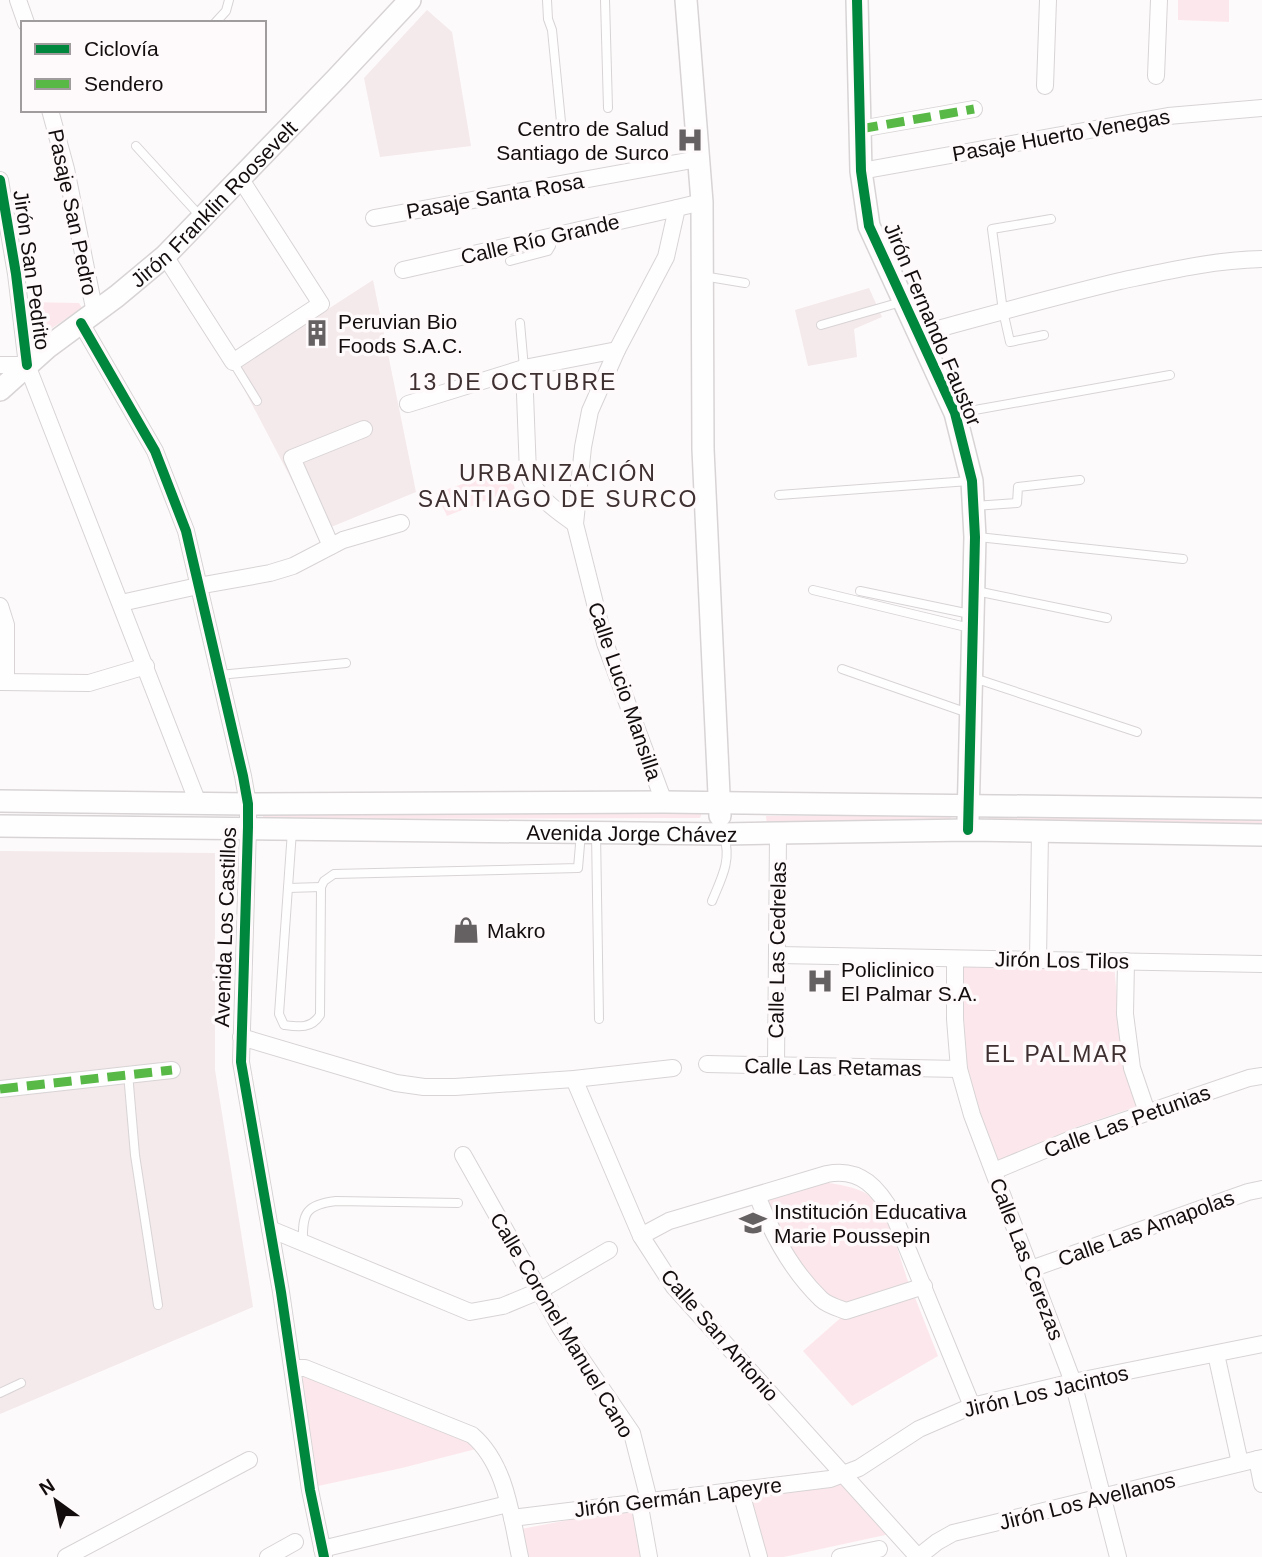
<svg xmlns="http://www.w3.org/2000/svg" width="1262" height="1557" font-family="Helvetica,sans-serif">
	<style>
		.built { fill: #f4e9eb }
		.green { fill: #fce8ec }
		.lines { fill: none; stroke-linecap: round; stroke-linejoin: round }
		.lane-casing { stroke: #d8d4d5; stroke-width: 10 }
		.street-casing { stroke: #d8d4d5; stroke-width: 18 }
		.secondary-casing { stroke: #d8d4d5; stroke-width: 24 }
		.lane { stroke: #fffefe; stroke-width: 8 }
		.street { stroke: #fffefe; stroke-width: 16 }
		.secondary { stroke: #fffefe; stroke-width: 21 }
		.quiet { stroke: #58b947; stroke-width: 9; stroke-dasharray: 18 9; stroke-linecap: butt }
		.cycleway-casing { stroke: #fef9fa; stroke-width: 15 }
		.cycleway { stroke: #00873e; stroke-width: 10 }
		.labels { text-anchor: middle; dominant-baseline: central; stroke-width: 7; stroke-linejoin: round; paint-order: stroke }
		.poi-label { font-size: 21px; fill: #130d0e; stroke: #fef9fa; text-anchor: start }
		.street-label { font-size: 21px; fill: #130d0e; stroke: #fef9fa }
		.neighbourhood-label { font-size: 23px; letter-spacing: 2px; fill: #3e2f31; stroke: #fef9fa }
	</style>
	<rect width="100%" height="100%" fill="#fdfafb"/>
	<g class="built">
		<polygon points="427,10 452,32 471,146 380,157 364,78"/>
		<polygon points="373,280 416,492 319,532 234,370"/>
		<polygon points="869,288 882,317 854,329 857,357 808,366 795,310"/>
		<polygon points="0,851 215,853 215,1070 253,1307 0,1414"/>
	</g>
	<g class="green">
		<polygon points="1178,0 1229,0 1229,22 1178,20"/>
		<polygon points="26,302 79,303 82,308 34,340"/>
		<polygon points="509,468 515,489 447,516 436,493"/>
		<polygon points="263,810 702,813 700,818 263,819"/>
		<polygon points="953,815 945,826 767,827 766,816"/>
		<polygon points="989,815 1262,818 1262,827 988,823"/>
		<polygon points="1114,963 1119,1023 1138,1106 1074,1128 997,1165 976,1113 962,1058 961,970 966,964"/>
		<path d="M824 1182C839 1185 854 1186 867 1194 889 1209 900 1260 909 1284L850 1305 828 1297 778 1234 765 1198Z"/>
		<polygon points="914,1295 938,1356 852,1406 803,1351 844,1315"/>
		<polygon points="306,1376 463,1437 476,1449 402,1468 318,1486 299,1384 301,1378"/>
		<polygon points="838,1481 890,1534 784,1557 764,1557 744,1493"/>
		<polygon points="636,1507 645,1557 526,1557 521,1529"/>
	</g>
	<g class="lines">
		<defs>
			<g id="lane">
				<polyline points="547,0 548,19 552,30 562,132"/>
				<polyline points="605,0 608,108"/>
				<polyline points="215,23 226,11 229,0"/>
				<polyline points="136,146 200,216"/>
				<polyline points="510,261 548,251 551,246 550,237"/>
				<polyline points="703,276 745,283"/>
				<polyline points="520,323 524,368"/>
				<polyline points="821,325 901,302"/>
				<polyline points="1044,335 1010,342 1003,311 992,229 1051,219"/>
				<polyline points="233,362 257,401"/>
				<polyline points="958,413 1170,375"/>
				<polyline points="779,495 969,481"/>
				<polyline points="974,506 1017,503 1018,487 1080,480"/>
				<polyline points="978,537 1183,559"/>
				<polyline points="813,590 970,628"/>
				<polyline points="860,591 970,614"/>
				<polyline points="976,591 1107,618"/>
				<polyline points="842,669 968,713"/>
				<polyline points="219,675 346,663"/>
				<polyline points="974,678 1137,732"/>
				<path d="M292 831 279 1014 284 1025C299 1027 311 1029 320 1015L321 887 324 881 334 874 578 868 581 833"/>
				<polyline points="596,833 599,1019"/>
				<polyline points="288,888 321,887"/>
				<path d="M712 901C721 879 732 860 724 837"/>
				<polyline points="128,1073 135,1155 158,1305"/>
				<path d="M303 1243C302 1212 306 1205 336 1201L458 1203"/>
				<polyline points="0,1393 21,1383"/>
			</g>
			<g id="street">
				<polyline points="18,0 26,23"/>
				<polyline points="1156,76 1159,0"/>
				<polyline points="1045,86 1048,0"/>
				<polyline points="50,110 66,169 95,313"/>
				<polyline points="860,129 974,109"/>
				<polyline points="861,171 1168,116 1262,108"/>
				<polyline points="0,180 16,274 27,365 198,803"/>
				<polyline points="374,218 698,159"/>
				<polyline points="165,256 233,362 321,304 240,178"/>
				<polyline points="403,270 677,208"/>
				<polyline points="81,323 155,451 186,531 243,776 248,804 248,827 241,1062 281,1292 310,1490 324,1557"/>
				<path d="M919 334C986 316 1053 297 1120 281 1167 271 1214 260 1262 259"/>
				<polyline points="0,365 27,365"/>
				<path d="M524 368 528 473C536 498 555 509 575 524"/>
				<polyline points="408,404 524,368 617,350"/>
				<polyline points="331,546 292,458 364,429"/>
				<polyline points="121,603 198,586 270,573 293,566 343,540 401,523"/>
				<polyline points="0,606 6,625 6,682"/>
				<polyline points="0,682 89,683 146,666"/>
				<polyline points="664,802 605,643 575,524 583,447 590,411 617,350 666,257 677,208 702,202"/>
				<polyline points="778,955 1262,964"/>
				<polyline points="955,959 955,1019 959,1069 972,1115 1073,1382 1118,1557"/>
				<polyline points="1038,960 1040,832"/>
				<polyline points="1126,961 1125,1014 1132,1068 1147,1112"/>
				<polyline points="241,1037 396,1083 424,1087 455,1087 574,1079 673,1068"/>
				<polyline points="707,1064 959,1069"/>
				<polyline points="776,1065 778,834"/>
				<polyline points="574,1079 641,1236 674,1287 918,1557"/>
				<polyline points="0,1089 172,1070"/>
				<polyline points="463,1155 561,1329 632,1433 649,1500"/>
				<polyline points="994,1171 1076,1137 1249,1078 1262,1076"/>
				<path d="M757 1195C771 1232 792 1271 821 1299 827 1305 838 1308 846 1311L924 1286"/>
				<polyline points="270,1229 470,1312 503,1306 539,1291 609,1250"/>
				<path d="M641 1236 669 1221 827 1174C861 1167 879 1189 894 1216L972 1406"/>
				<polyline points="1031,1269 1248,1192 1262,1189"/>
				<polyline points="1216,1354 1240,1463"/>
				<path d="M293 1368H305L472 1435C506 1464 511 1515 520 1557"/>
				<polyline points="1257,1459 1262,1484"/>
				<polyline points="740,1489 759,1557"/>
				<polyline points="639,1501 649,1557"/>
				<polyline points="512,1518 830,1479 859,1468 919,1429 972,1406 1073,1382 1262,1344"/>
				<polyline points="322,1549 508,1504"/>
				<polyline points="66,1557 249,1460"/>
				<polyline points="268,1557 295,1542"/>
				<polyline points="840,1557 879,1549"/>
				<polyline points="918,1557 937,1542 953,1533 1262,1458"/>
			</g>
			<g id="secondary">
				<polyline points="686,0 702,202 703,449 720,816"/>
				<polyline points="857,0 861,171 869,226 955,413 972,481 975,537 968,821"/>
				<path id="s1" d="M0 390 48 347 117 296 165 256 336 79 410 0"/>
				<polyline points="0,801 248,804 664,802 1262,809"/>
				<path id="s2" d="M0 826 723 834 968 830 1262 835"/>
			</g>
		</defs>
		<use href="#lane" class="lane-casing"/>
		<use href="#street" class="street-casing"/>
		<use href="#secondary" class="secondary-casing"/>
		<use href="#lane" class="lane"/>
		<use href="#street" class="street"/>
		<use href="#secondary" class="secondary"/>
		<g class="quiet">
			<polyline points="860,129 974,109"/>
			<polyline points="0,1089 172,1070"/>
		</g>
		<defs>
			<g id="cycleway">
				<polyline points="857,0 861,171 869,226 955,413 972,481 975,537 968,830"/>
				<polyline points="0,180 16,274 27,365"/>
				<polyline points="81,323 155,451 186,531 243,776 248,804 248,827 241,1062 281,1292 310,1490 324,1557"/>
			</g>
		</defs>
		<use href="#cycleway" class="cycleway-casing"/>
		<use href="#cycleway" class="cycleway"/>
	</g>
	<defs>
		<symbol id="hospital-bare" viewBox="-9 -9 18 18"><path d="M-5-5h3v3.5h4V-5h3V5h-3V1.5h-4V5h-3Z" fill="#656061" stroke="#fef9fa" stroke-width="2.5" paint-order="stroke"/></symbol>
		<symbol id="building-bare" viewBox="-9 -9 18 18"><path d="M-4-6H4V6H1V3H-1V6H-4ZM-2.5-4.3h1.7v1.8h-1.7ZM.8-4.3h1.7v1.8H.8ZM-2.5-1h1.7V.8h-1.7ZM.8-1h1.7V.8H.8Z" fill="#656061" stroke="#fef9fa" stroke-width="2.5" paint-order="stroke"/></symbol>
		<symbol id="shop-bare" viewBox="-9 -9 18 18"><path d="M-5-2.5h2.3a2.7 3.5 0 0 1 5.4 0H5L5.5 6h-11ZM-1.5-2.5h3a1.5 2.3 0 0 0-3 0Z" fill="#656061" stroke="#fef9fa" stroke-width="2.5" paint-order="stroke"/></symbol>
		<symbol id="school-bare" viewBox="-9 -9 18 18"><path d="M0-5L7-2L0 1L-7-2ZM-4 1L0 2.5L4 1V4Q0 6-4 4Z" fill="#656061" stroke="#fef9fa" stroke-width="2.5" paint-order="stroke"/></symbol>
	</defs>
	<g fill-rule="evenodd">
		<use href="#hospital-bare" x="671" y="121" width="38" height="38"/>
		<use href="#building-bare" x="298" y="314" width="38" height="38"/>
		<use href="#shop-bare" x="447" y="911" width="38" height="38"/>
		<use href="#hospital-bare" x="801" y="962" width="38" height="38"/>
		<use href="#school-bare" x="734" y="1204" width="38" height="38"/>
	</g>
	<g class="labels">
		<g class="poi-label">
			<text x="669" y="128" text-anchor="end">Centro de Salud<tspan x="669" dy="24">Santiago de Surco</tspan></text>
			<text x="338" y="321">Peruvian Bio<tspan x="338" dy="24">Foods S.A.C.</tspan></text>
			<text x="487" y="930">Makro</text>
			<text x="841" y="969">Policlinico<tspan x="841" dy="24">El Palmar S.A.</tspan></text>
			<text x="774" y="1211">Institución Educativa<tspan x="774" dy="24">Marie Poussepin</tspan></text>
		</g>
		<g class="street-label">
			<text transform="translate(1061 135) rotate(-10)">Pasaje Huerto Venegas</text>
			<text transform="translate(495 196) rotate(-10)">Pasaje Santa Rosa</text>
			<text stroke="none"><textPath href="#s1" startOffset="284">Jirón Franklin Roosevelt</textPath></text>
			<text transform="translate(73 212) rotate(78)">Pasaje San Pedro</text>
			<text transform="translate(540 239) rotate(-13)">Calle Río Grande</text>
			<text transform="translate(32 270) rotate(82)">Jirón San Pedrito</text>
			<text transform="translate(933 324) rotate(67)">Jirón Fernando Faustor</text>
			<text transform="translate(625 691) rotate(71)">Calle Lucio Mansilla</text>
			<text stroke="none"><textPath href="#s2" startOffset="632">Avenida Jorge Chávez</textPath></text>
			<text transform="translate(225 927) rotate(-88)">Avenida Los Castillos</text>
			<text transform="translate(777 950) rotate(-89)">Calle Las Cedrelas</text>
			<text transform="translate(1062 960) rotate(1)">Jirón Los Tilos</text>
			<text transform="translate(833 1067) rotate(1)">Calle Las Retamas</text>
			<text transform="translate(1127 1121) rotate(-20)">Calle Las Petunias</text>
			<text transform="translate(1146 1228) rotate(-20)">Calle Las Amapolas</text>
			<text transform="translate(1027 1259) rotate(69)">Calle Las Cerezas</text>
			<text transform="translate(562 1325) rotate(59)">Calle Coronel Manuel Cano</text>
			<text transform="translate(720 1335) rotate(49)">Calle San Antonio</text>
			<text transform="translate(1046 1391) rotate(-13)">Jirón Los Jacintos</text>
			<text transform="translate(678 1497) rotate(-7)">Jirón Germán Lapeyre</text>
			<text transform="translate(1087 1501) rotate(-14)">Jirón Los Avellanos</text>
		</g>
		<g class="neighbourhood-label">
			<text x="513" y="382">13 DE OCTUBRE</text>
			<text x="558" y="473">URBANIZACIÓN<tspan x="558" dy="26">SANTIAGO DE SURCO</tspan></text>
			<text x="1057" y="1054">EL PALMAR</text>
		</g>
	</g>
	<rect x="21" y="21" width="245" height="91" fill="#fef9fa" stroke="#a09b9c" stroke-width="2"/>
	<rect x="35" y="44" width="35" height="10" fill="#00873e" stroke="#a09b9c" stroke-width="2"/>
	<text x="84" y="56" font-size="21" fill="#130d0e">Ciclovía</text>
	<rect x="35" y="79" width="35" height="10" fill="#58b947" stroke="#a09b9c" stroke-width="2"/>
	<text x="84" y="91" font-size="21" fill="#130d0e">Sendero</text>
	<g transform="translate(56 1501) rotate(327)" stroke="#fef9fa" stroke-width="5" paint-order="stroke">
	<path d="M0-5L12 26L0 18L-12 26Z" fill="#130d0e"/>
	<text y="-10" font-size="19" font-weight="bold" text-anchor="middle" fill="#130d0e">N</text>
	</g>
</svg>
